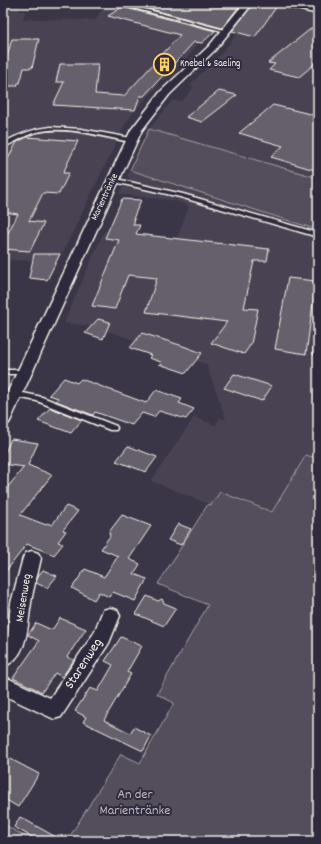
<svg xmlns="http://www.w3.org/2000/svg" width="321" height="844" font-family="Dekko,sans-serif">
	<style>
		.built { fill: #484352 }
		.green { fill: #534e5c; stroke: #a4a0a2 }
		.building { fill: #65616c; stroke: #f4f1e8 }
		.lines { fill: none; stroke-linecap: round; stroke-linejoin: round }
		.lane-casing { stroke: #f4f1e8; stroke-width: 3 }
		.street-casing { stroke: #f4f1e8; stroke-width: 3 }
		.path { stroke: #f4f1e8; stroke-width: 3; stroke-dasharray: 5 4; stroke-linecap: butt }
		.lane { fill: #2f2a3d; fill-rule: evenodd }
		.street { fill: #2f2a3d; fill-rule: evenodd }
		.labels { text-anchor: middle; dominant-baseline: central; stroke-width: 4; stroke-linejoin: round; paint-order: stroke }
		.far-poi-label { font-size: 10px; fill: #f4f1e8; stroke: #2f2a3d; text-anchor: start }
		.far-street-label { font-size: 10px; fill: #f4f1e8; stroke: #2f2a3d }
		.street-label { font-size: 12px; fill: #f4f1e8; stroke: #2f2a3d }
		.near-street-label { font-size: 14px; fill: #f4f1e8; stroke: #2f2a3d }
		.near-park-label { font-size: 14px; fill: #bcb8b7; stroke: #2f2a3d }
	</style>
	<rect width="100%" height="100%" fill="#3b3647"/>
	<filter id="ink" filterUnits="userSpaceOnUse"><feTurbulence type="fractalNoise" baseFrequency=".025" numOctaves="2"/><feDisplacementMap in="SourceGraphic" scale="8" xChannelSelector="R" yChannelSelector="G"/><feConvolveMatrix kernelMatrix="1 2 1 2 8 2 1 2 1" color-interpolation-filters="sRGB"/></filter>
	<g filter="url(#ink)">
		<g class="built">
			<polygon points="3,3 21,3 19,11 25,11 23,19 95,20 106,3 215,31 202,43 198,43 193,49 194,50 165,80 160,79 156,84 160,84 135,110 125,124 62,254 59,255 58,261 3,260"/>
			<polygon points="261,4 318,15 318,179 149,129 172,101 182,101 194,87 189,86 220,55"/>
			<polygon points="130,170 318,230 318,459 305,455 272,512 220,492 211,505 151,481 194,417 215,425 220,418 226,419 206,364 92,326 64,323 104,231 177,238 189,206 177,201 119,194 122,187 127,186 130,179 127,176"/>
		</g>
		<g class="green">
			<polygon points="149,129 318,178 318,230 130,170"/>
			<polygon points="306,455 318,459 318,841 67,841 121,754 140,763 174,703 157,694 208,605 158,584 208,504 211,505 220,492 272,512"/>
			<polygon points="3,824 33,841 3,841"/>
		</g>
		<g class="building">
			<polygon points="128,3 242,3 222,28"/>
			<polygon points="254,3 277,6 255,37 232,31"/>
			<polygon points="122,7 215,31 202,43 194,42 144,96 140,96 135,110 53,105 64,82 56,82 60,64 98,64 95,94 124,96 180,35 108,16"/>
			<polygon points="318,23 318,61 299,77 269,70 275,64 268,63"/>
			<polygon points="12,39 39,39 32,68 24,68 20,83 18,83 17,86 3,86 3,70"/>
			<polygon points="219,91 237,95 202,122 186,117"/>
			<polygon points="273,105 318,116 318,171 271,157 283,146 239,133"/>
			<polygon points="27,137 78,141 63,173 69,173 59,194 43,193 29,221 44,223 30,251 3,249 3,242 18,214 3,212 3,168 17,142"/>
			<polygon points="122,199 141,200 133,219 135,219 133,225 140,225 136,234 269,249 267,261 254,261 244,308 258,309 251,344 244,354 211,343 227,322 146,312 157,278 128,275 115,309 92,306 119,240 105,238"/>
			<polygon points="34,254 60,254 47,280 29,278"/>
			<polygon points="288,278 316,281 306,354 275,349"/>
			<polygon points="98,319 110,322 103,339 85,333"/>
			<polygon points="142,333 183,346 202,353 186,373 159,364 161,362 149,358 151,355 130,348"/>
			<polygon points="234,374 272,386 262,401 224,388"/>
			<polygon points="64,378 77,383 81,379 146,403 156,390 182,399 179,403 194,409 186,419 159,411 154,417 142,413 132,425 95,412 93,415 56,401 58,398 49,395"/>
			<polygon points="50,408 82,420 71,433 38,421"/>
			<polygon points="11,439 38,443 28,465 52,475 20,515 46,525 47,523 52,525 66,506 78,511 63,530 66,531 58,542 63,544 54,555 27,544 3,575 3,493 24,467 3,464 3,457"/>
			<polygon points="128,446 157,457 146,472 116,461"/>
			<polygon points="122,515 151,526 129,559 140,564 134,574 147,579 135,601 113,592 109,597 99,592 94,600 72,588 85,569 104,577 118,556 101,549 110,536 109,532"/>
			<polygon points="178,524 191,529 181,545 168,540"/>
			<polygon points="43,570 57,576 47,588 36,583 38,576"/>
			<polygon points="147,596 158,601 162,599 164,603 176,608 164,626 136,614"/>
			<polygon points="60,618 86,629 67,657 74,660 62,677 55,673 42,692 13,678 39,641 28,635 36,623 52,630"/>
			<polygon points="121,637 142,646 127,672 131,674 104,720 130,733 134,727 151,736 143,751 83,722 86,717 75,711 90,688 98,691 113,665 105,661"/>
			<polygon points="3,755 39,774 18,807 3,798"/>
			<polygon points="20,817 63,841 39,841 14,827"/>
		</g>
		<g class="lines">
			<defs>
				<g id="lane">
					<polygon points="114,3 121,3 228,31 226,32"/>
					<path d="M51 127 81 129 131 138 134 140 131 142C101 137 67 125 37 132 24 135 15 143 3 147V143C19 134 33 129 51 127Z"/>
					<polygon points="112,178 183,194 318,233 318,237 180,197 110,181 110,179"/>
					<polygon points="315,333 318,333 318,356 314,354"/>
					<polygon points="3,370 24,370 28,372 24,374 3,374"/>
					<polygon points="14,391 42,397 116,426 117,428 116,430 110,430 37,401 11,396 10,394 11,392"/>
				</g>
				<g id="street">
					<polygon points="244,3 253,3 215,50 169,95 142,130 11,419 9,423 3,425 3,402 131,130 161,91 209,46"/>
					<polygon points="279,3 295,3 318,8 318,14 280,5"/>
					<path d="M32 551 38 553 41 558C38 573 33 588 31 603 27 625 29 657 3 667V643L8 634 11 603 23 558 26 553Z"/>
					<polygon points="110,608 117,610 120,616 109,643 61,717 54,719 3,695 3,676 50,698 94,633 103,610"/>
				</g>
			</defs>
			<use href="#lane" class="lane-casing"/>
			<use href="#street" class="street-casing"/>
			<polyline class="path" points="3,834 14,841"/>
			<use href="#lane" class="lane"/>
			<use href="#street" class="street"/>
		</g>
	</g>
	<defs>
		<symbol id="building-ring" viewBox="-11 -11 22 22"><circle r="9.5" fill="#2f2a3d" stroke="#ffd166" stroke-width="1.5"/><path d="M-4-6H4V6H1V3H-1V6H-4ZM-2.5-4.3h1.7v1.8h-1.7ZM.8-4.3h1.7v1.8H.8ZM-2.5-1h1.7V.8h-1.7ZM.8-1h1.7V.8H.8Z" fill="#ffd166"/></symbol>
	</defs>
	<g fill-rule="evenodd">
		<use href="#building-ring" x="152" y="52" width="25" height="25"/>
	</g>
	<g class="labels">
		<g class="far-poi-label">
			<text x="180" y="64">Knebel &amp; Saeling</text>
		</g>
		<g class="far-street-label">
			<text transform="translate(105 197) rotate(-65)">Marientränke</text>
		</g>
		<g class="street-label">
			<text transform="translate(24 598) rotate(-81)">Meisenweg</text>
		</g>
		<g class="near-street-label">
			<text transform="translate(84 664) rotate(-57)">Starenweg</text>
		</g>
		<g class="near-park-label">
			<text x="135" y="795">An der<tspan x="135" dy="16">Marientränke</tspan></text>
		</g>
	</g>
	<rect width="321" height="844" fill="none" stroke="#2f2a3d" stroke-width="16"/>
	<rect x="8" y="8" width="305" height="828" fill="none" stroke="#f4f1e8" stroke-width="1.5" filter="url(#ink)"/>
</svg>
